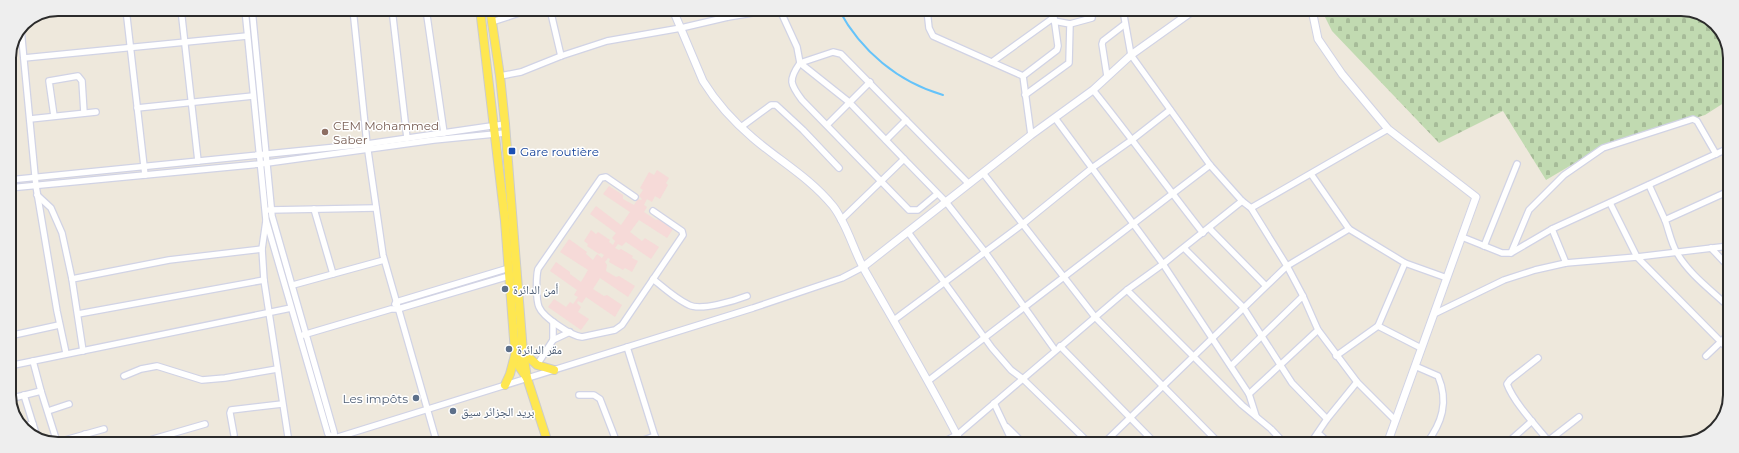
<svg xmlns="http://www.w3.org/2000/svg" width="1739" height="453" font-family="Montserrat,'Noto Naskh Arabic',sans-serif">
	<style>
		.medical { fill: #f6dad8 }
		.cemetery { fill: url(#cemetery-stones) }
		.lines { fill: none; stroke-linecap: round; stroke-linejoin: round }
		.stream { stroke: #65c3fa; stroke-width: 2 }
		.minor-casing { stroke: #d1d3e5; stroke-width: 8 }
		.tertiary-casing { stroke: #d1d3e5; stroke-width: 9 }
		.primary-casing { stroke: #ccc; stroke-width: 10 }
		.minor { stroke: #fff; stroke-width: 5.5 }
		.tertiary { stroke: #fff; stroke-width: 7 }
		.primary { stroke: #fee751; stroke-width: 8 }
		.education-dot { fill: #8d6e63; stroke: #fff; stroke-width: 1.5 }
		.transit-dot { fill: #1a4fb4; stroke: #fff; stroke-width: 1.5 }
		.service-dot { fill: #5c6f8a; stroke: #fff; stroke-width: 1.5 }
		.labels { text-anchor: middle; dominant-baseline: central; stroke-width: 3; stroke-linejoin: round; paint-order: stroke }
		.education-label { font-size: 12px; fill: #785e54; stroke: #fff; text-anchor: start }
		.transit-label { font-size: 12px; fill: #164399; stroke: #fff; text-anchor: start }
		.service-label { font-size: 12px; fill: #4e5e75; stroke: #fff; text-anchor: start }
		.rim { fill: none; stroke: #2b2b2b; stroke-width: 2 }
	</style>
	<defs>
		<pattern id="cemetery-stones" width="16" height="16" patternUnits="userSpaceOnUse"><rect width="16" height="16" fill="#c1dab1"/><path d="M2 7V4a2 2 0 0 1 4 0v3zM10 15v-3a2 2 0 0 1 4 0v3z" fill="#a6bb98"/></pattern>
	</defs>
	<rect width="100%" height="100%" fill="#eee8dc"/>
	<polygon class="medical" points="657,170 669,178 666,183 668,185 660,199 655,196 652,202 647,199 644,205 647,207 644,212 656,220 659,219 673,229 667,238 639,220 630,232 642,241 645,238 659,247 651,259 626,242 622,246 618,244 615,248 619,250 621,249 633,256 632,258 638,261 632,272 625,268 623,270 609,262 610,259 608,258 605,262 607,265 606,271 616,277 619,276 635,286 628,297 600,278 593,289 604,296 607,295 622,305 615,317 586,297 582,303 578,301 577,303 581,307 578,312 589,319 581,330 548,307 554,299 566,307 570,302 573,304 578,297 574,295 577,290 550,271 556,262 570,272 570,274 581,282 588,270 560,252 569,239 587,252 586,254 593,260 597,254 602,258 604,255 601,253 599,254 587,246 588,244 584,241 591,230 596,234 598,232 610,240 609,242 613,245 615,241 612,238 616,233 590,214 596,206 621,225 630,212 603,194 609,186 623,195 623,199 634,205 638,199 641,200 642,199 639,196 643,190 640,188 649,172 654,175"/>
	<polygon class="cemetery" points="1325,10 1693,11 1718,26 1730,55 1730,99 1705,115 1607,144 1546,180 1503,111 1439,143 1332,31 1324,15"/>
	<g class="lines">
		<path class="stream" d="M839 10C861 51 898 82 943 95"/>
		<defs>
			<g id="minor">
				<polyline points="126,9 145,175"/>
				<polyline points="181,9 198,161"/>
				<polyline points="245,9 266,220 328,434 334,438"/>
				<polyline points="252,9 272,216 334,432 335,443"/>
				<polyline points="353,9 367,144 383,255 437,443"/>
				<polyline points="392,9 407,138"/>
				<polyline points="426,9 444,133"/>
				<polyline points="458,9 480,12"/>
				<polyline points="550,9 561,56"/>
				<polyline points="725,10 728,17"/>
				<path d="M780 10 797 47 800 63C788 80 790 84 802 100L909 210H918L937 194"/>
				<polyline points="927,10 929,28 933,36 1023,76"/>
				<polyline points="1123,10 1131,55 1210,165 1242,201 1251,208 1287,266 1303,296 1318,330 1357,382 1395,420"/>
				<polyline points="492,22 531,9"/>
				<polyline points="1070,24 1092,18 1092,10"/>
				<polyline points="21,29 36,186 57,311 66,353"/>
				<polyline points="24,58 247,36"/>
				<polyline points="992,62 1053,18"/>
				<polyline points="500,76 521,72 561,56 607,41 681,28 728,17 772,10"/>
				<polyline points="1107,76 1102,44 1103,41 1125,24"/>
				<path d="M1093 90C1131 137 1166 186 1203 233"/>
				<polyline points="1025,95 1069,63 1070,24 1054,21"/>
				<polyline points="137,108 253,96"/>
				<polyline points="54,116 49,81 78,76 82,81 84,113"/>
				<polyline points="1055,118 1163,264 1249,394 1256,416"/>
				<polyline points="30,119 96,112"/>
				<polyline points="827,125 870,82"/>
				<polyline points="741,127 771,105 776,105 803,130 839,168"/>
				<polyline points="1031,135 1023,76 1057,50 1058,46 1053,10"/>
				<polyline points="886,140 906,120"/>
				<polyline points="904,159 849,102 800,63 833,52 841,54 969,184"/>
				<polyline points="983,173 1095,317 1220,444"/>
				<polyline points="1311,174 1349,229 1405,263 1447,278"/>
				<polyline points="9,180 367,144 505,124"/>
				<polyline points="1649,185 1665,220"/>
				<polyline points="9,188 260,164 434,140 505,133"/>
				<polyline points="37,195 51,208 62,233 72,279"/>
				<path d="M635 197 606 177 601 178 538 269C536 277 536 300 539 307 543 317 571 336 582 337L615 330 622 325 683 235 682 231 653 211"/>
				<polyline points="1610,203 1637,257 1729,350"/>
				<polyline points="1251,208 1388,129"/>
				<polyline points="314,209 333,274"/>
				<polyline points="269,210 376,208"/>
				<polyline points="841,220 904,159 946,202 985,252 1055,350"/>
				<polyline points="266,221 262,249 264,280 289,443"/>
				<polyline points="1209,228 1265,285"/>
				<polyline points="1552,229 1566,263"/>
				<polyline points="908,232 992,348 1011,370 1023,379 1089,443"/>
				<polyline points="1462,237 1502,253 1511,253 1552,229 1729,148"/>
				<polyline points="1484,246 1517,164"/>
				<polyline points="1184,248 1243,307 1292,383 1327,419"/>
				<polyline points="1711,248 1729,267"/>
				<polyline points="1511,253 1529,210 1564,175 1603,148 1693,119 1697,121 1716,154"/>
				<path d="M653 279C664 288 676 299 689 305 701 311 734 301 747 296"/>
				<polyline points="293,285 384,260"/>
				<polyline points="1127,290 1242,405 1271,429 1285,444"/>
				<polyline points="395,304 396,302 509,268"/>
				<path d="M1729 307C1711 290 1689 274 1677 253 1671 243 1669 231 1665 220L1729 191"/>
				<polyline points="78,314 264,280"/>
				<polyline points="1434,314 1504,280 1535,270 1566,263 1637,257 1729,246"/>
				<polyline points="894,320 1024,223 1092,168 1133,139 1170,110"/>
				<polyline points="1378,326 1421,348"/>
				<polyline points="303,335 391,309 398,309 509,276"/>
				<polyline points="9,336 59,325"/>
				<polyline points="553,340 570,332"/>
				<polyline points="1060,346 1155,443"/>
				<polyline points="627,347 657,443"/>
				<polyline points="83,351 72,279 169,260 262,249"/>
				<polyline points="1336,356 1378,326 1405,263"/>
				<polyline points="1706,356 1729,334"/>
				<path d="M1538 358 1510 380 1507 384C1514 403 1538 428 1551 444"/>
				<polyline points="537,365 553,340 553,322"/>
				<polyline points="9,366 291,308"/>
				<polyline points="1231,366 1303,296"/>
				<path d="M1415 366 1438 376C1449 402 1442 423 1426 444"/>
				<polyline points="124,376 141,369 157,366 202,380 225,378 277,369"/>
				<polyline points="928,381 1210,165"/>
				<polyline points="41,391 57,442"/>
				<polyline points="1249,394 1318,330"/>
				<polyline points="24,395 37,437"/>
				<polyline points="579,395 594,395 600,399 617,443"/>
				<polyline points="9,399 41,391 33,361"/>
				<polyline points="994,403 1013,443"/>
				<polyline points="48,411 69,404"/>
				<polyline points="21,427 33,424"/>
				<polyline points="1007,427 1023,443"/>
				<polyline points="1318,433 1330,444"/>
				<polyline points="85,434 87,442"/>
				<polyline points="234,435 230,413 231,410 282,404"/>
				<polyline points="1548,441 1579,417"/>
				<polyline points="58,442 104,429"/>
				<polyline points="143,442 205,424"/>
				<polyline points="319,443 753,308 842,278 863,267"/>
				<polyline points="635,443 655,436"/>
				<polyline points="941,443 957,435 1127,290 1163,264 1242,201"/>
				<polyline points="1104,443 1287,266 1349,229"/>
				<polyline points="1310,444 1327,419 1357,382"/>
				<polyline points="1506,444 1532,421"/>
			</g>
			<g id="tertiary">
				<path d="M673 10 703 81C716 102 734 122 753 138 781 162 809 177 833 206 847 224 853 249 864 269 897 327 931 384 961 443"/>
				<polyline points="1312,10 1318,39 1342,74 1388,129 1476,197 1387,444"/>
				<polyline points="863,267 1031,135 1093,90 1131,55 1194,10"/>
			</g>
			<g id="primary">
				<polyline points="480,9 505,221 515,352 520,368 527,378"/>
				<polyline points="490,9 500,76 505,124 523,352 527,378 548,443"/>
				<polyline points="523,352 537,365 554,370"/>
				<polyline points="505,385 510,374 515,355"/>
			</g>
		</defs>
		<use href="#minor" class="minor-casing"/>
		<use href="#tertiary" class="tertiary-casing"/>
		<use href="#primary" class="primary-casing"/>
		<use href="#minor" class="minor"/>
		<use href="#tertiary" class="tertiary"/>
		<use href="#primary" class="primary"/>
	</g>
	<circle class="education-dot" cx="325" cy="132" r="4"/>
	<rect class="transit-dot" x="508" y="147" width="8" height="8" rx="2"/>
	<g class="service-dot">
		<circle cx="505" cy="289" r="4"/>
		<circle cx="509" cy="349" r="4"/>
		<circle cx="416" cy="398" r="4"/>
		<circle cx="453" cy="411" r="4"/>
	</g>
	<g class="labels">
		<g class="education-label">
			<text x="333" y="125">CEM Mohammed<tspan x="333" dy="14">Saber</tspan></text>
		</g>
		<g class="transit-label">
			<text x="520" y="151">Gare routière</text>
		</g>
		<g class="service-label">
			<text x="513" y="289">أمن الدائرة</text>
			<text x="517" y="349">مقر الدائرة</text>
			<text x="408" y="398" text-anchor="end">Les impôts</text>
			<text x="461" y="411">بريد الجزائر سيق</text>
		</g>
	</g>
	<path d="M0 0H1739V453H0ZM58 16H1681A42 42 0 0 1 1723 58V395A42 42 0 0 1 1681 437H58A42 42 0 0 1 16 395V58A42 42 0 0 1 58 16Z" fill="#eee" fill-rule="evenodd"/>
	<path class="rim" d="M58 16H1681A42 42 0 0 1 1723 58V395A42 42 0 0 1 1681 437H58A42 42 0 0 1 16 395V58A42 42 0 0 1 58 16Z"/>
</svg>
